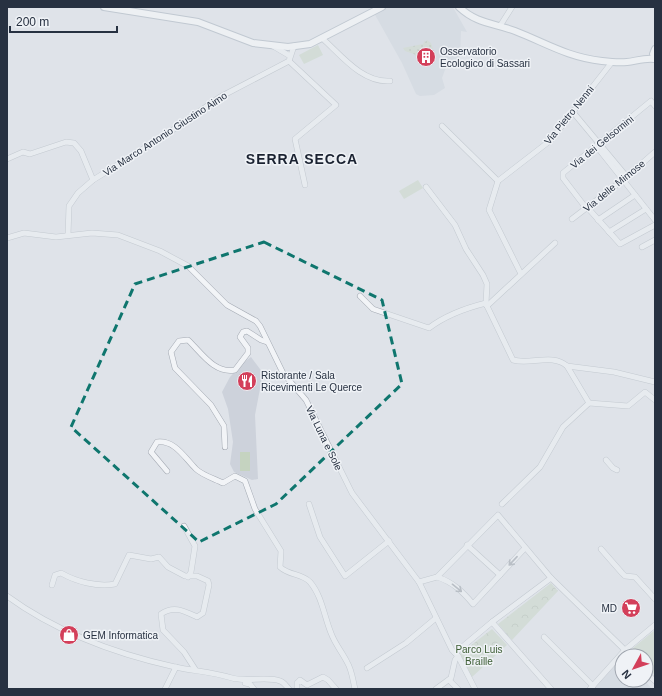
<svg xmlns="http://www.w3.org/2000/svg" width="662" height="696" font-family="Helvetica,sans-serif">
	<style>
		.built { fill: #cdd2db }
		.grass { fill: url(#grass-dots) }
		.forest { fill: url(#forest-crowns) }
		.pitch { fill: #c5d3c0 }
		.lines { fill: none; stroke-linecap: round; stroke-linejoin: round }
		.minor-casing { stroke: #a4aab3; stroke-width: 6 }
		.major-casing { stroke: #9ea8b5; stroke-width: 8 }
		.minor { stroke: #f2f4f7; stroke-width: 5 }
		.major { stroke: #fff; stroke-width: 6 }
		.oneway { stroke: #8c929c }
		.marked { fill: none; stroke: #0f766e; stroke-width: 3; stroke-dasharray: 8 5; stroke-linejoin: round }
		.labels { text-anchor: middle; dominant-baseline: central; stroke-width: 3; stroke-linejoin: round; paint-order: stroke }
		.poi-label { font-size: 10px; fill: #273141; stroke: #eff2f6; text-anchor: start }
		.street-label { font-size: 10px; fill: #273141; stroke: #eff2f6 }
		.park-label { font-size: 10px; fill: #3d5d34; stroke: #eff2f6 }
		.district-label { font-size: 14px; font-weight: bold; letter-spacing: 1px; fill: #1a2231; stroke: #eff2f6 }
	</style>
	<defs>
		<pattern id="grass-dots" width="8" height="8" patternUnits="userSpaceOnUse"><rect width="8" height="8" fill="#c5d3c0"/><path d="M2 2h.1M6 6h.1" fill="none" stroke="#a9b6a6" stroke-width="1.8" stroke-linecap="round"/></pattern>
		<pattern id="forest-crowns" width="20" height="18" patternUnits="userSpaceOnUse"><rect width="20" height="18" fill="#c5d3c0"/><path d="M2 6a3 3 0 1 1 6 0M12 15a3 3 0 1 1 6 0" fill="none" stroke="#a9b6a6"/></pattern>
	</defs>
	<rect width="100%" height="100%" fill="#dfe3e9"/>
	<g class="built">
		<polygon points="387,7 452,7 454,9 467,32 461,31 460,57 452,63 453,65 446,67 442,78 445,88 434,95 420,96 416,94 402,63 374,13"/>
		<polygon points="251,357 263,373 255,415 258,479 252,480 234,472 230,464 233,442 228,409 222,392 230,377 244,362"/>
		<polygon points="622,659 622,680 644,680 652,689 597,689 595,686"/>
	</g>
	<polygon class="grass" points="425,40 425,42 427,40 431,43 433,49 430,48 418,54 420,57 418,58 414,54 405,51 403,48 423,44"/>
	<g class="forest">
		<polygon points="551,583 558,591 512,640 498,624"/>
		<polygon points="492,629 507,645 472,677 460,654"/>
	</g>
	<g class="pitch">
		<polygon points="318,45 323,55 304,64 299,55"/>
		<polygon points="418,180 423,188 404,199 399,191"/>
		<rect x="240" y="452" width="10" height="19"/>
		<polygon points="655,630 655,675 646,666 646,656 636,656 632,651 633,648"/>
	</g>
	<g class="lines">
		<defs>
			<g id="minor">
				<polyline points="500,26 512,7"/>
				<path d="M322 38C341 55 362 83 390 81"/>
				<polyline points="273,46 290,56"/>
				<polyline points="289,61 336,105 295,139 305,185"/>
				<polyline points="572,111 627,177"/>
				<polyline points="442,126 498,181"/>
				<polyline points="597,147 655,220"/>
				<polyline points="7,159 23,152 30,154 66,142 74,143 81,151 93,180"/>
				<polyline points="426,187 455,225 466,249 483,275 487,284 486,303"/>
				<polyline points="587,207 620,244 655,225"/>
				<polyline points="586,208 563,178 563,173 651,101 655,106"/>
				<polyline points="572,219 623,180 655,152"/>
				<polyline points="598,220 635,195"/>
				<polyline points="609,232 646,209"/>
				<polyline points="68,235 69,206 78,193 93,180 164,136 220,97 289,61 294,46"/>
				<polyline points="7,238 24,233 56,237 92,233 118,235 160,251 188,266 227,305 256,321 260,326 283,373 306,400 352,493 419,582 452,650 458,656 475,689"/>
				<polyline points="642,247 655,240"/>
				<polyline points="521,274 489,210 498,181 551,140 612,62"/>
				<path d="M360 296 373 309 429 328C446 315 466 308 486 303L487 306"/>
				<path d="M487 306 513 360C530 365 553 353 567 366L614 372 655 382"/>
				<polyline points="487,306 555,243"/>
				<polyline points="589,403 628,406 645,392 655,400"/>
				<path d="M225 447 224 426 211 405 175 368 171 352 179 341 188 340C201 352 214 374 235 370L248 353V348L240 337 243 332 247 331 261 340 267 342"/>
				<polyline points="606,460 613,468 617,470"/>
				<path d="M167 471 151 452 157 442C175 440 184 457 196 469 202 475 215 479 223 483L235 476 245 481 255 509 281 551 280 567C290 576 301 573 310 582 322 596 324 616 331 633 335 644 342 652 347 662 352 670 353 681 355 689"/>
				<polyline points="309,504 320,537 345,576 389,541"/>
				<polyline points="502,504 540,467 563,427 589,403 567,366"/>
				<polyline points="184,526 195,546 191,572 188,577"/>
				<polyline points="467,545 500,575"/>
				<polyline points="601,549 622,573 625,576 635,577 655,599"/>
				<path d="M437 577C453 582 463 592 473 604L525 548"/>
				<polyline points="419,582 437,577 498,515 551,578 631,656"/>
				<path d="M52 585 55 575 61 573C77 582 97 587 115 584L129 555 151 559 159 557 168 567 185 576H197L208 581 209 585 203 613 197 617C184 611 174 605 161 614L163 630 184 652 195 669"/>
				<path d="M7 596C55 631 116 654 175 667 194 671 213 672 232 678 245 682 270 676 280 681 284 682 286 686 289 689"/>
				<polyline points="492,622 551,689"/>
				<polyline points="544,637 593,686"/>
				<polyline points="455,653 492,622 551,578"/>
				<polyline points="367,668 406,643 436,618"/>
				<polyline points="646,673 655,681"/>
				<polyline points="449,680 458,689"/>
				<polyline points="245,683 250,684 254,689"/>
				<polyline points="165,689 176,667"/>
				<polyline points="297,689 297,683 300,680 307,685 323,677 328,680 336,689"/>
				<polyline points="436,689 451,678 455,660 458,656"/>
				<polyline points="590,689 625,650 655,625"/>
			</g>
			<g id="major">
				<polyline points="104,7 198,22 253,43 288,47 310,44 382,7"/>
				<path d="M459 7C477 24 494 23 515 31 546 43 567 57 602 61 610 62 619 63 627 62 636 61 644 58 654 59"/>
				<polyline points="655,49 653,54 655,59"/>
			</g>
		</defs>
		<use href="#minor" class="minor-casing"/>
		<use href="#major" class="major-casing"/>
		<use href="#minor" class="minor"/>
		<use href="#major" class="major"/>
	</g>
	<defs><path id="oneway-shaft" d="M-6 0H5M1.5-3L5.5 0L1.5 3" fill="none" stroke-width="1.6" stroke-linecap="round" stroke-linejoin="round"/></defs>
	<g class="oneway">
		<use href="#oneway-shaft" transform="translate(513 561) rotate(133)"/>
		<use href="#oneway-shaft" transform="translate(457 588) rotate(39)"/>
	</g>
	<path d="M0 0H662V696H0ZM264 242 382 300 402 384 276 504 199 542 71 427 135 284Z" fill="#dfe3e9" fill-opacity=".55" fill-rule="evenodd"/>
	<path class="marked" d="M264 242 382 300 402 384 276 504 199 542 71 427 135 284Z"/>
	<defs>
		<symbol id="building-disc" viewBox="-11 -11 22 22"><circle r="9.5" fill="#d33f5a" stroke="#eff2f6"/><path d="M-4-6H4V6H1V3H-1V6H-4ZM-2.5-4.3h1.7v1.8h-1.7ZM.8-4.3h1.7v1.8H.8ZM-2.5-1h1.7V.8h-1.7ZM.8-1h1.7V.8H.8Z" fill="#fff"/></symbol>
		<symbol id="restaurant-disc" viewBox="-11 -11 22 22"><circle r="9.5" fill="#d33f5a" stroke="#eff2f6"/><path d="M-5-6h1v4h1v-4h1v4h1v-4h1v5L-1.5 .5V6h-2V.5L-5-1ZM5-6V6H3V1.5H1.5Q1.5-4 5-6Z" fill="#fff"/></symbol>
		<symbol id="supermarket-disc" viewBox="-11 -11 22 22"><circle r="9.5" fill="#d33f5a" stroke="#eff2f6"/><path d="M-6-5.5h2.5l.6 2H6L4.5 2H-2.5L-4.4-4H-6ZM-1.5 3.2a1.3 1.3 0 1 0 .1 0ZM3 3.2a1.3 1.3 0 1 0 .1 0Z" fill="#fff"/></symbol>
		<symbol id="shop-disc" viewBox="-11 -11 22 22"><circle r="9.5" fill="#d33f5a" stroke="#eff2f6"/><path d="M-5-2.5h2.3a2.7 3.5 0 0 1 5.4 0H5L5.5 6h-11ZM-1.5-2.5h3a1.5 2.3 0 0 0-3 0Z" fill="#fff"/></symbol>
	</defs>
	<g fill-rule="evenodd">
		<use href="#building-disc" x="415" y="46" width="22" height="22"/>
		<use href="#restaurant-disc" x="236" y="370" width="22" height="22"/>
		<use href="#supermarket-disc" x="620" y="597" width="22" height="22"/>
		<use href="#shop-disc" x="58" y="624" width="22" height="22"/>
	</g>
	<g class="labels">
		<g class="poi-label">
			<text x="440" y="51">Osservatorio<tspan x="440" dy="12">Ecologico di Sassari</tspan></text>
			<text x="261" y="375">Ristorante / Sala<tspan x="261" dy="12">Ricevimenti Le Querce</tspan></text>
			<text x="617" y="608" text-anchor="end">MD</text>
			<text x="83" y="635">GEM Informatica</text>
		</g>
		<g class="street-label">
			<text transform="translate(569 115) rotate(-51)">Via Pietro Nenni</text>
			<text transform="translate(165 134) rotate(-33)">Via Marco Antonio Giustino Aimo</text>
			<text transform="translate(602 142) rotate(-39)">Via dei Gelsomini</text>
			<text transform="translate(614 186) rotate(-39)">Via delle Mimose</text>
			<text transform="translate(324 438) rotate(64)">Via Luna e Sole</text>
		</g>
		<g class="park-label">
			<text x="479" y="649">Parco Luis<tspan x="479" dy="12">Braille</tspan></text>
		</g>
		<g class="district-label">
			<text x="302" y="159">SERRA SECCA</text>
		</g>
	</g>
	<rect width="662" height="696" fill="none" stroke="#273141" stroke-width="16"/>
	<g transform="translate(634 668) rotate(230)"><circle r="19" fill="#eff2f6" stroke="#9fa5ae"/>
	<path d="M0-3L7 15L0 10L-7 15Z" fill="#d33f5a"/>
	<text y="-6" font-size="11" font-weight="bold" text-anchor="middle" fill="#273141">N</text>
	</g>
	<path d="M10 26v6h107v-6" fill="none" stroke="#273141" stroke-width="2"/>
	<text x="16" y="26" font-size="12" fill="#273141" stroke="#eff2f6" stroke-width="3" paint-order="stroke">200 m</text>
</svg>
